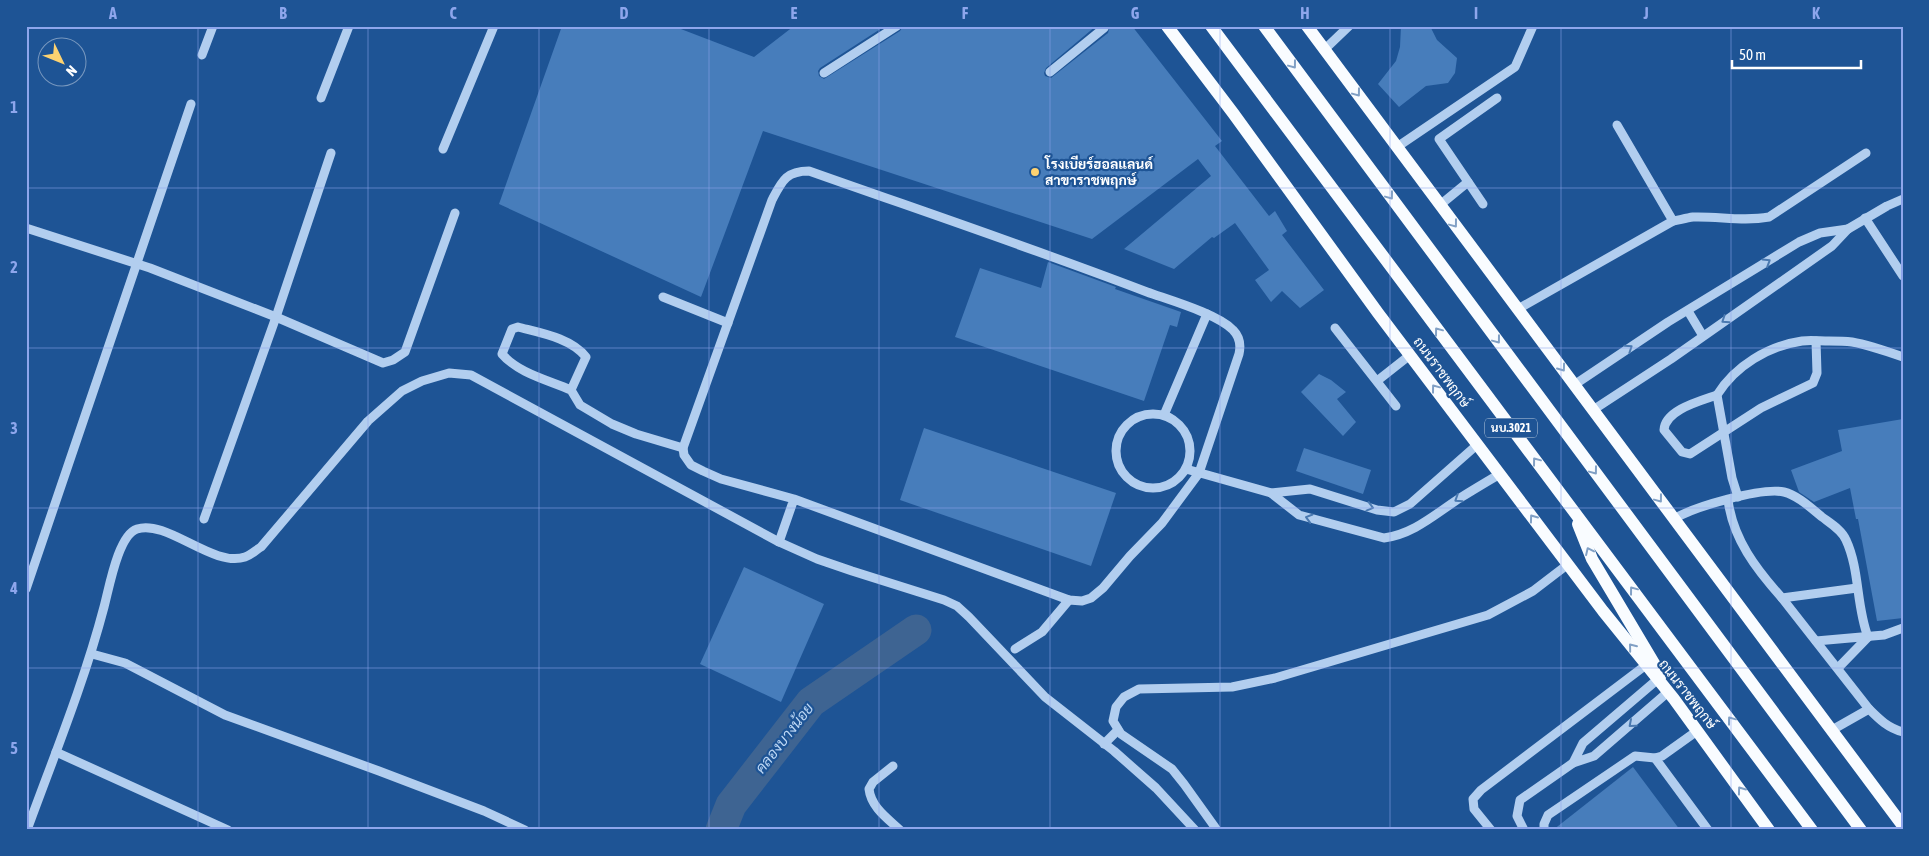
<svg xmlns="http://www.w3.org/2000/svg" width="1929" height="856" font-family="'Asap Condensed',Sarabun,sans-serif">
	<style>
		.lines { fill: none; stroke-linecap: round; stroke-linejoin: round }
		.river { stroke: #3e6492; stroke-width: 31 }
		.building { fill: #477dbb }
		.minor { stroke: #b2ceef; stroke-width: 9 }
		.major { stroke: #f9fcff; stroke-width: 12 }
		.oneway { stroke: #81a0c5 }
		.oneway2 { stroke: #4a79b0 }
		.grid { fill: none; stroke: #8ea6ec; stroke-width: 1; stroke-opacity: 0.55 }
		.poi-dot { fill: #fdd271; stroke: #1e5495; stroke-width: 2 }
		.labels { text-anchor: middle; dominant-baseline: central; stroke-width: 4.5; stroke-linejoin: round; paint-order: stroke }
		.shield { fill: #1e5495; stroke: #bcccdf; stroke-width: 1 }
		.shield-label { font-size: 12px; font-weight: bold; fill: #fff }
		.poi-label { font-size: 14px; font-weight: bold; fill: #fff; stroke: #1e5495; text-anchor: start }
		.street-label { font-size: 14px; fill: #fff; stroke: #1e5495 }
		.water-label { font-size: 15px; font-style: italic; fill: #bed8f5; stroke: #1e5495 }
		.neatline { fill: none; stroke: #8ea6ec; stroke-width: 2 }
		.grid-label { font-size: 16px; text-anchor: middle; font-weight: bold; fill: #8ea6ec }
	</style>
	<rect width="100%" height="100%" fill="#1e5495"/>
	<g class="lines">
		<polyline class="river" points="721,830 731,805 811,702 916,630"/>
	</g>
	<g class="building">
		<polygon points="562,26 673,26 754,57 794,26 885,26 820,68 818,71 819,76 824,79 900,31 903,26 1096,26 1046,68 1044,73 1045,76 1051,78 1108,33 1110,26 1132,26 1222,141 1215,146 1269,216 1275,211 1287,231 1282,235 1324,290 1300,308 1282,291 1271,302 1255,280 1269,270 1235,223 1214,238 1212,237 1174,269 1124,249 1211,176 1198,159 1092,239 763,131 701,297 499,204"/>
		<polygon points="1401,26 1430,26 1437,40 1457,58 1455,73 1448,83 1426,86 1399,107 1378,84 1396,61 1400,47"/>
		<polygon points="1048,262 1116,287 1115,289 1181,312 1177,327 1170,325 1144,401 955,337 980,268 1041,288"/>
		<polygon points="1319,374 1331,380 1346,392 1337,399 1356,422 1343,436 1301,392"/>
		<polygon points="1903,419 1903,618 1877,621 1858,519 1856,519 1850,488 1814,502 1799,492 1791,470 1842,451 1838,430"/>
		<polygon points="924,428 1116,493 1091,566 900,500"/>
		<polygon points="1304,448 1371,470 1363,494 1296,471"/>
		<polygon points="744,567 824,604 781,702 700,664"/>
		<polygon points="1633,767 1680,830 1553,830"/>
	</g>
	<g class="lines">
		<g class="minor">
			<polyline points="1325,49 1349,26"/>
			<polyline points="202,55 213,26"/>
			<polyline points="1050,72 1104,28 1103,26"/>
			<polyline points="824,73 897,26"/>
			<polyline points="321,98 349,26"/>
			<polyline points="1617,125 1673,221"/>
			<polyline points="1397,147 1515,67 1533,26"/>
			<polyline points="443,149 494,26"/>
			<polyline points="1483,204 1439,139 1497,98"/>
			<polyline points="1440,205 1468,182"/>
			<polyline points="1865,218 1903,276"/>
			<polyline points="26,228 150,268 276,317 383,363 393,360 405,352 455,213"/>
			<polyline points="663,297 728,323"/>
			<path d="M1518 309 1673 221C1679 220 1686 218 1693 217 1719 216 1743 222 1769 217L1866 153"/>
			<polyline points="1688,311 1703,336"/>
			<polyline points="1335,328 1396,406"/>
			<polyline points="1377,381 1410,355"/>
			<polyline points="1574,385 1668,322 1799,242 1820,233 1848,229"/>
			<path d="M571 390C548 380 518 373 502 354L512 329 518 327C541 333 571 338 586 357L571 390 580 405 612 424 636 434 683 448"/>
			<path d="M1717 395C1700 401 1665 410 1664 430L1682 452 1690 454 1761 408 1813 383 1817 373 1816 341"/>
			<polyline points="1593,410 1671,359 1832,246 1848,229 1887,206 1903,199"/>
			<circle cx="1153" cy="451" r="37"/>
			<polyline points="1164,415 1207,314"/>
			<polyline points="1186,469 1271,493 1310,489 1377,510 1394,512 1410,504 1478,444"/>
			<path d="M1271 493 1299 515 1384 538C1414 534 1435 514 1460 498 1473 490 1486 482 1500 474"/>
			<path d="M1738 497 1732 478 1717 395C1735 366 1768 346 1802 341 1810 340 1820 341 1829 341 1836 341 1844 341 1852 342 1869 345 1886 351 1903 357"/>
			<path d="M1728 500C1733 539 1756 569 1782 598L1857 588"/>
			<polyline points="204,519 276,317 331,153"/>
			<path d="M1674 519C1693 507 1762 487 1784 492 1797 495 1811 508 1822 517 1830 523 1842 530 1846 540 1860 570 1856 606 1868 637"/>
			<path d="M779 542 794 499 721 479 703 471 691 465 684 455 683 448 772 200C782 181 786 171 809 171 922 211 1035 249 1147 292 1169 300 1218 314 1233 330 1240 337 1241 345 1239 354L1199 473 1162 523 1130 556 1103 588 1091 598 1082 601 1069 600 794 499"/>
			<polyline points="26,589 191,104"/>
			<polyline points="1782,598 1869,709"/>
			<polyline points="1816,641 1884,635 1903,628"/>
			<polyline points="1015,649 1042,632 1069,600"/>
			<polyline points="92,654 125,663 225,715 379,771 484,811 525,830"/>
			<polyline points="1838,668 1868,637"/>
			<polyline points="1658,679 1583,743 1573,763 1594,756 1668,692"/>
			<path d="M1832 730 1869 709C1880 720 1888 728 1903 732"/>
			<polyline points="1104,744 1118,730"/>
			<polyline points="56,752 228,830"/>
			<polyline points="1655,758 1708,830"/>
			<path d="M893 766 873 782 869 789C871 807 887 818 900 830"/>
			<path d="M27 830C54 756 84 683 104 607 109 589 118 535 137 529 167 519 213 568 245 557 251 555 256 550 261 547L368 421 402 391 422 381 449 373 471 375 779 542 817 559 852 571 944 600 957 606 969 617 1045 697 1114 751 1156 788 1195 830"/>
			<polyline points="1217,830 1184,784 1172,769 1121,734 1113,721 1116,707 1124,697 1139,689 1232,687 1275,678 1427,633 1488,615 1533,591 1567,565"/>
			<polyline points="1491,830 1474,809 1473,799 1481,790 1646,665"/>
			<polyline points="1524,830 1517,816 1520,800 1573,763"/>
			<polyline points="1544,830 1544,824 1548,815 1635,756 1655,758 1662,756 1697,731"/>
		</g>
		<g class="major">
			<polyline points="1167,26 1233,113 1378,313 1603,611 1674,699 1769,830"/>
			<polyline points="1211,26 1812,830"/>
			<polyline points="1264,26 1861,830"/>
			<polyline points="1307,26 1903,826"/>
			<polyline points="1578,524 1592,559 1661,675"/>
		</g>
	</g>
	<defs><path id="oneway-chevron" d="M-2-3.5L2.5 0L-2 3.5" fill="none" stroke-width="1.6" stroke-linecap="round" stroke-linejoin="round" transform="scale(1.25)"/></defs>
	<g class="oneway">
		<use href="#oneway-chevron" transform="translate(1293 65) rotate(53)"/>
		<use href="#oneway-chevron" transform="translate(1357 93) rotate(53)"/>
		<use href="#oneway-chevron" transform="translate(1390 196) rotate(53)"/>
		<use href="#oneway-chevron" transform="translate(1454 224) rotate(53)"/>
		<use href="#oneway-chevron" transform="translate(1438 331) rotate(-127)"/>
		<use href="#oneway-chevron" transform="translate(1497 340) rotate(53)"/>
		<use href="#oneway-chevron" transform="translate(1562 368) rotate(54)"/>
		<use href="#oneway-chevron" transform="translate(1435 388) rotate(-127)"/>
		<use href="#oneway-chevron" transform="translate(1536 461) rotate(-127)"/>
		<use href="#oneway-chevron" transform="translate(1594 471) rotate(53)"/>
		<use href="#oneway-chevron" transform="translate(1659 499) rotate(53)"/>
		<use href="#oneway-chevron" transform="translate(1533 518) rotate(-126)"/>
		<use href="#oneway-chevron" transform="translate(1589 551) rotate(-115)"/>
		<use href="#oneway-chevron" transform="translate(1633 590) rotate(-127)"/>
		<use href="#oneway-chevron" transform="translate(1632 647) rotate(-129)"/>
		<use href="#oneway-chevron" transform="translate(1731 720) rotate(-127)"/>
		<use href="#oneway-chevron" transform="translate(1741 790) rotate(-126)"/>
	</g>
	<g class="oneway2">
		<use href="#oneway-chevron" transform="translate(1767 262) rotate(-32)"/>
		<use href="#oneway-chevron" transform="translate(1725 320) rotate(146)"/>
		<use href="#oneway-chevron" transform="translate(1629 348) rotate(-34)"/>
		<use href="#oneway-chevron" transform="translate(1458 499) rotate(147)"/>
		<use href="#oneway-chevron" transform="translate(1370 507) rotate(15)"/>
		<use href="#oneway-chevron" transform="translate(1309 518) rotate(-164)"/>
		<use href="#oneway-chevron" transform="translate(1632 724) rotate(139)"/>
	</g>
	<path class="grid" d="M198 26V830M368 26V830M539 26V830M709 26V830M879 26V830M1050 26V830M1220 26V830M1390 26V830M1561 26V830M1731 26V830M26 188H1903M26 348H1903M26 508H1903M26 668H1903"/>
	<circle class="poi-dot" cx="1035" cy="172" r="5"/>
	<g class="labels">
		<rect class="shield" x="1485" y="418.5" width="52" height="19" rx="4"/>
		<g class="shield-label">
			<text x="1511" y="428">นบ.3021</text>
		</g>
		<g class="poi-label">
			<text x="1045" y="164">โรงเบียร์ฮอลแลนด์<tspan x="1045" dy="16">สาขาราชพฤกษ์</tspan></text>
		</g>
		<g class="street-label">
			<text transform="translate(1442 372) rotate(53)">ถนนราชพฤกษ์</text>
			<text transform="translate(1688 694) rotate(52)">ถนนราชพฤกษ์</text>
		</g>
		<g class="water-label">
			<text transform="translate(784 738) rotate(-52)">คลองบางน้อย</text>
		</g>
	</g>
	<rect width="1929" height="856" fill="none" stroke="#1e5495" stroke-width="55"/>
	<g transform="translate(62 62) rotate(133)"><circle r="24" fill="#1e5495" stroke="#7898bf"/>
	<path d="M0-4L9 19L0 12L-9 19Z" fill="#fdd271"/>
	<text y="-8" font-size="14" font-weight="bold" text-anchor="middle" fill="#ffffff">N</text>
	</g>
	<path d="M1732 60v8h129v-8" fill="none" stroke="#ffffff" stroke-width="2.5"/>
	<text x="1739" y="60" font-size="15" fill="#ffffff" stroke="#1e5495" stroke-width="4" paint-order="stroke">50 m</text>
	<rect x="28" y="28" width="1874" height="800" class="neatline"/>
	<g class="grid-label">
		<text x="113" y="19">A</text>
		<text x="283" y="19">B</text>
		<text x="453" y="19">C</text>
		<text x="624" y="19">D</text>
		<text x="794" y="19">E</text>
		<text x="965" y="19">F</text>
		<text x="1135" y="19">G</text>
		<text x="1305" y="19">H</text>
		<text x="1476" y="19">I</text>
		<text x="1646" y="19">J</text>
		<text x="1816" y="19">K</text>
		<text x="14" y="113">1</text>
		<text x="14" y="273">2</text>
		<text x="14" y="434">3</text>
		<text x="14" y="594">4</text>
		<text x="14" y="754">5</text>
	</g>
</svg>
